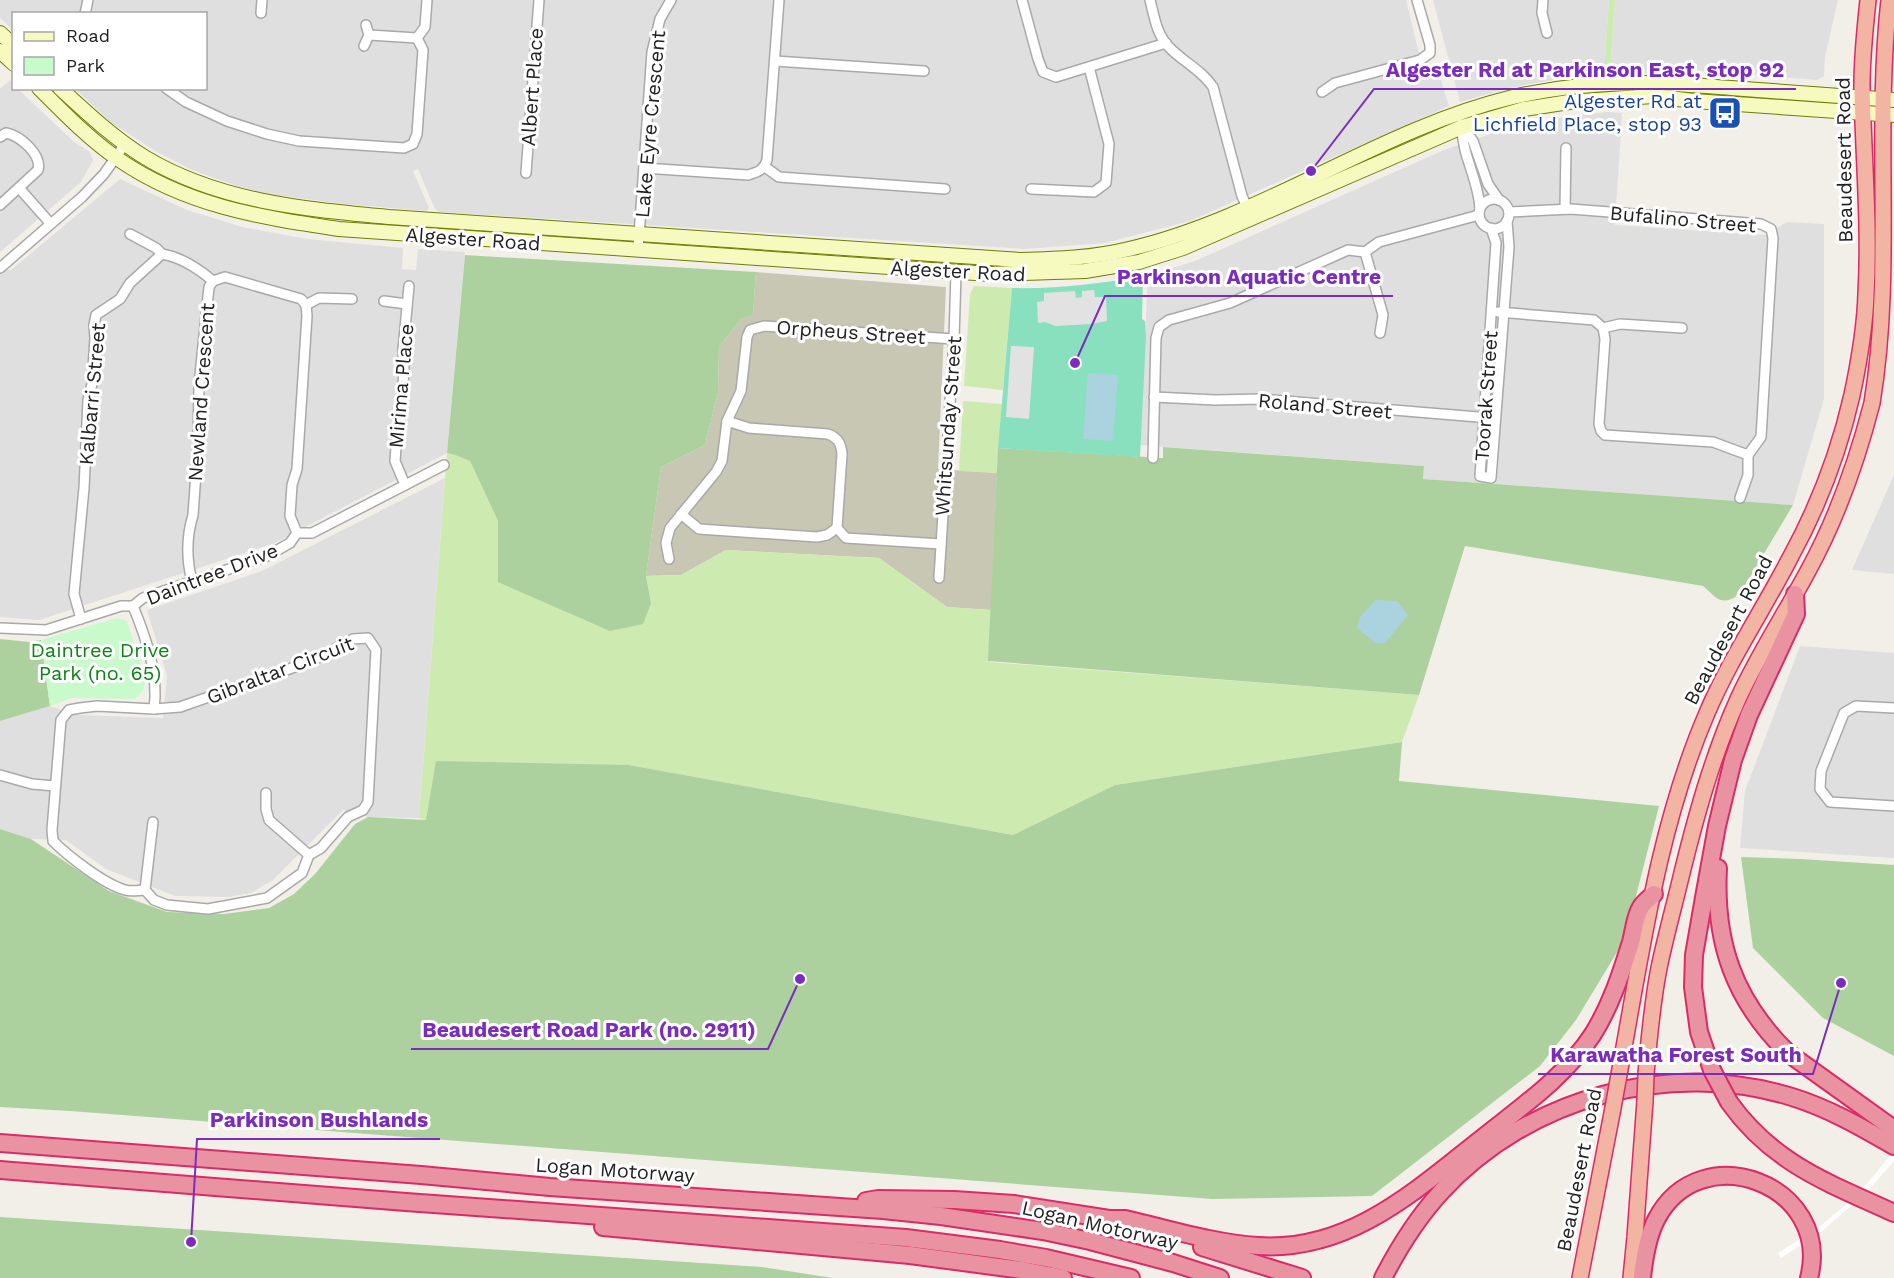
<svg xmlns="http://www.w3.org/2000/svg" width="1894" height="1278" font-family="'Work Sans',sans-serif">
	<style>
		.residential { fill: #e0dfdf }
		.construction { fill: #c7c7b4 }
		.grass { fill: #cdebb0 }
		.forest { fill: #add19e }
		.park { fill: #c8facc }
		.pitch { fill: #88e0be }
		.parking { fill: #e2e2e2 }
		.water { fill: #aad3df }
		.pier { fill: #fff }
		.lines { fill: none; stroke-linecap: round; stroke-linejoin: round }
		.minor-casing { stroke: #a9a9a9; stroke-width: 12 }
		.secondary-casing { stroke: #707d05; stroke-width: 16 }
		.trunk-casing { stroke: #dc2a67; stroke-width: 18 }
		.motorway-casing { stroke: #dc2a67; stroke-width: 20 }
		.minor { stroke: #fff; stroke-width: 9 }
		.secondary { stroke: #f7fabf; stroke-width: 14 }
		.trunk { stroke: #f2b4a3; stroke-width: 15 }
		.motorway { stroke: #e892a2; stroke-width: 16 }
		.trunk-bridge-casing { stroke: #dc2a67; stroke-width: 18; stroke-linecap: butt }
		.motorway-bridge-casing { stroke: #dc2a67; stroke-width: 20; stroke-linecap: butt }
		.trunk-bridge { stroke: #f2b4a3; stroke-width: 15 }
		.motorway-bridge { stroke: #e892a2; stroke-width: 16 }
		.labels { text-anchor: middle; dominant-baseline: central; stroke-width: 6; stroke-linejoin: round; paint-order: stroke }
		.street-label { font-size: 20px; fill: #222; stroke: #fff }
		.transit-label { font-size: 20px; fill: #164399; stroke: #fff; text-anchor: end }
		.park-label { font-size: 20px; fill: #0c8416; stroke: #fff }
		.leader { fill: none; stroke: #7b2cbf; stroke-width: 2 }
		.callout-dot { fill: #7b2cbf; stroke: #fff; stroke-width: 2 }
		.callout-label { font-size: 21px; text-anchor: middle; font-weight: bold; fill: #7b2cbf; stroke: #fff; stroke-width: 6; stroke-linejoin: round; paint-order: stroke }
	</style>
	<rect width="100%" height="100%" fill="#f2efe9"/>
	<g class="residential">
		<polygon points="0,0 1406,0 1423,70 1437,67 1449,106 1190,221 1105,243 1024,249 439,212 435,209 418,169 413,171 429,208 426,211 344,204 268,194 240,187 192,170 157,152 112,123 75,89 206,88 206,14 14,14 13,30 0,18"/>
		<polygon points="1433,0 1609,0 1604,73 1569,77 1509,88 1460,102"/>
		<polygon points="1615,0 1838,0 1825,57 1824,76 1817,80 1707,71 1672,74 1610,73"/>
		<polygon points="10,80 13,84 14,88 18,89 74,142 90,152 93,160 81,182 0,252 0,89"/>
		<polygon points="1607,112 1622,113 1615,225 1766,235 1787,222 1824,224 1824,399 1793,505 1423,479 1424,466 1140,445 1148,275 1195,261 1444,150 1502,130 1559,118"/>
		<polygon points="120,179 187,210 242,227 307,239 403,248 402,269 416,270 418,249 465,252 447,453 275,543 39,620 0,617 0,270 11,270"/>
		<polygon points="1894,475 1894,574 1852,570"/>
		<polygon points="445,478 419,818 368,817 343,810 273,880 251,893 228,897 175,896 106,869 66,840 31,839 0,829 0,721 50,706 76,715 163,718 167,676 147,610 262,571"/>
		<polygon points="1800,646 1894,653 1894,858 1740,848 1745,791"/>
	</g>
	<polygon class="construction" points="756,272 946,287 938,469 997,473 991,610 947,607 879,558 726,550 681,575 646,576 661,467 705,445 718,393 719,347 741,319 753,313"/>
	<g class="grass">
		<polygon points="1609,0 1615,0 1610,73 1604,73"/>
		<polygon points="974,286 1012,288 1003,390 964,386 970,294"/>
		<polygon points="963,401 1002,404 997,473 959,471"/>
		<polygon points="447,453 455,455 470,461 498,521 498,582 651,603 646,576 681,575 726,550 879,558 947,607 991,610 989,662 1419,695 1402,742 1115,785 1013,835 629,765 426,820 419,818"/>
	</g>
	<g class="forest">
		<polygon points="465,255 756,272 753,314 741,319 719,347 718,393 705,445 661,467 646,576 651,603 643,624 610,631 498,582 498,521 470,461 455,455 447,453"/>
		<path d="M1163 447 1424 466 1423 479 1793 505 1740 594C1721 607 1718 599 1703 586L1465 546 1419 695 988 661 998 448 1163 458Z"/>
		<polygon points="0,639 30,642 41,640 50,706 0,721"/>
		<polygon points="1402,742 1399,781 1659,806 1625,939 1576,1020 1540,1066 1372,1196 1212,1199 70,1111 0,1107 0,829 31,839 109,891 167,912 224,914 269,908 294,894 315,874 355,824 368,817 426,820 436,761 629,765 1013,835 1115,785"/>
		<polygon points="1741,857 1801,859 1894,865 1894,1056 1823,1018 1753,948"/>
		<polygon points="0,1217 762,1267 833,1278 0,1278"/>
	</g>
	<path class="park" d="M117 618 127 621 145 678C145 689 143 693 134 699L72 698 50 706 41 640Z"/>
	<path class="pitch" d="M1143 276 1142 319 1145 321 1146 337 1140 457 998 448 1012 288C1056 289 1099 284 1143 276Z"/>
	<g class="parking">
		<polygon points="1094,290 1095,297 1106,297 1107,321 1091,324 1056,326 1045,322 1038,323 1037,302 1044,301 1044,293 1075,291 1076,298 1082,297 1082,291"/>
		<polygon points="1011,346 1034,347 1029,419 1006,417"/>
	</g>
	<g class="water">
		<polygon points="1088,373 1118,375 1113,441 1083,439"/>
		<polygon points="1376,600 1397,601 1408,615 1385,643 1375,643 1357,628 1360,617"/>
	</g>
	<polygon class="pier" points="1894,1151 1894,1161 1868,1191 1821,1232 1781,1258 1778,1253 1818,1228 1843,1207 1865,1186"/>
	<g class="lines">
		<defs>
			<g id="minor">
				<polyline points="1022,0 1038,59 1043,72 1056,77 1166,43"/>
				<path d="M1150 0C1154 15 1156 32 1167 45 1181 61 1201 69 1213 87L1242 196 1249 211"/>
				<polyline points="1543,0 1542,13 1547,33"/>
				<polyline points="261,13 262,0"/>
				<polyline points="85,14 88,0"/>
				<polyline points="369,35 417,38"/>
				<polyline points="364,46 369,35 366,25"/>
				<polyline points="775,61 924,71"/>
				<polyline points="166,88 186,102 227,121 267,134 299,141 404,148 413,144 417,134 423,50 417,38 425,27 427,0"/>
				<polyline points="1322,92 1335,83 1420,60 1430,53 1430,45 1417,0"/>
				<polyline points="1461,124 1473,141 1488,184 1499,200"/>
				<path d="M1462 127C1462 156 1478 178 1480 208"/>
				<path d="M0 137 6 133C21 136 42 155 38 170L0 205"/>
				<polyline points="765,167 779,177 945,189"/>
				<path d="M644 168 748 175C758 172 764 170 767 160L779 0"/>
				<polyline points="526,173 539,0"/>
				<polyline points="20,189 50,223"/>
				<polyline points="1031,189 1094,192 1106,183 1109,144 1089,67"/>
				<circle cx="1494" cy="214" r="15"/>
				<polyline points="1565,209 1566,148"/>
				<polyline points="1509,212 1571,209 1761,224 1771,229 1773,238 1761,437 1748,455"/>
				<polyline points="1491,228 1496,243 1480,476 1491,478 1509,247 1507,221"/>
				<polyline points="130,234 156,248 162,254"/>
				<polyline points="638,250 652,52 660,19 671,0"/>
				<polyline points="1365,252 1383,315 1380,333"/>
				<polyline points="0,268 82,197 104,174 125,144"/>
				<polyline points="384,301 407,304"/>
				<polyline points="306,305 319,298 352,299"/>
				<polyline points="1498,312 1594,320 1603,328 1605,339 1599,424 1601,431 1605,435 1713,442 1748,455 1748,475 1740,498"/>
				<polyline points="1603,328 1620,324 1682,328"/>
				<polyline points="1154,397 1215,400 1262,399 1490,418"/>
				<path d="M727 421 749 428 828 434C838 438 841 443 842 454L837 528"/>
				<polyline points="1153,458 1156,338 1159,327 1169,320 1230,303 1348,250 1365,252 1379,242 1479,215"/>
				<polyline points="405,485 395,461 397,433 401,416 404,369 403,350 409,286"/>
				<polyline points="681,514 699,529 817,537 827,535 837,528"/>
				<polyline points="837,528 846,538 941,544"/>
				<polyline points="669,559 666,543 670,528 716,472 722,461 727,421 741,391 747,337 750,330 764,326 954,339"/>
				<polyline points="939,578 954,339 956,273"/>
				<path d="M192 581C186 558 186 538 193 515L198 445 199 385 209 287 213 281 225 277 301 299 306 305 307 316 297 469 292 485 290 516 297 533"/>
				<path d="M133 606C146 638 159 674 154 709"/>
				<path d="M81 619 74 594 84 488 88 400 92 384 95 338 94 325 96 315 120 299 130 283 162 254C180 257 199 269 213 281"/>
				<polyline points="0,628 46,630 121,606 133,606 143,598 265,557 290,543 297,533 312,533 444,465"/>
				<path d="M368 638 376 650 368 802 363 810 348 817 321 848 309 855 302 873 267 898 208 909 167 905 154 900 145 890C139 890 131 892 125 890 104 884 69 857 53 841L52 830 61 720 69 710 80 708 97 706 154 709 180 707 312 661 353 639Z"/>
				<polyline points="1894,708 1856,706 1844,713 1821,771 1820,789 1830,802 1894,806"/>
				<polyline points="0,775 32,784 55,786"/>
				<polyline points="266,793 266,809 269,820 309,855"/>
				<polyline points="145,890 153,822"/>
			</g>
			<g id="secondary">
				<polyline points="0,33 14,46"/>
				<polyline points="0,51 14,64"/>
				<path d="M39 88C64 113 89 139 118 159 186 206 259 217 339 229L990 274 1085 271 1139 262 1183 248 1462 127 1524 109 1569 102 1653 96 1694 101 1894 115"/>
				<path d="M60 88C87 113 115 139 146 158 220 202 305 209 389 217L1020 260C1057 259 1093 258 1129 249 1263 218 1379 129 1513 97 1556 87 1601 83 1644 83 1673 83 1702 86 1731 88 1785 92 1840 96 1894 100"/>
			</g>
			<g id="trunk">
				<path d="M1646 1074C1649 1039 1652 1003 1659 968 1665 939 1673 910 1680 881 1695 819 1712 757 1738 699 1758 655 1785 614 1808 571 1837 518 1857 461 1872 403 1894 270 1874 135 1889 0"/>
				<path d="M1618 1080C1641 957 1657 829 1707 713 1730 659 1763 610 1790 558 1818 507 1839 452 1852 395 1859 362 1865 328 1866 294 1870 224 1863 154 1862 85 1862 56 1865 28 1868 0"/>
				<polyline points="1580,1278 1613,1108"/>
				<polyline points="1631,1278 1635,1237 1645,1101"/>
			</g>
			<g id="motorway">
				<path d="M1718 868C1714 943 1734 1000 1788 1053L1894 1129"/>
				<polyline points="1712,1070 1699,1032 1693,987 1694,955 1705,892 1717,826 1733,760 1749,715 1796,614 1795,594"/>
				<path d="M1729 1102C1773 1164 1829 1183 1894 1213"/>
				<polyline points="0,1143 421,1175 550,1187 883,1210 941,1216 1043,1231 1090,1241 1173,1263 1220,1278"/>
				<polyline points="0,1170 406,1202 906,1238 1000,1250 1046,1258 1131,1278"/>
				<path d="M866 1201 878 1199 954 1200 1014 1204 1109 1219H1125C1169 1229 1213 1243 1258 1246 1349 1252 1415 1191 1481 1139 1521 1107 1565 1077 1593 1034 1611 1005 1621 974 1631 942 1634 931 1635 916 1641 907 1644 902 1650 898 1654 894"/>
				<polyline points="603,1227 910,1255 1022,1270 1063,1278"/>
				<polyline points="1202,1247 1302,1278"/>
				<path d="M1383 1278C1399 1247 1418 1217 1441 1192 1528 1097 1670 1059 1792 1097 1828 1108 1861 1127 1894 1146"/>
				<path d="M1642 1278C1644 1258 1647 1238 1656 1220 1700 1134 1833 1185 1809 1278"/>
			</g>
		</defs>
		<use href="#minor" class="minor-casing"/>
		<use href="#secondary" class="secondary-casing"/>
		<use href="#trunk" class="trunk-casing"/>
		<use href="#motorway" class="motorway-casing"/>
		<use href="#minor" class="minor"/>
		<use href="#secondary" class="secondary"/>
		<use href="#trunk" class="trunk"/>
		<use href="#motorway" class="motorway"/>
		<defs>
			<g id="trunk-bridge">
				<polyline points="1645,1101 1646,1074"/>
				<polyline points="1613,1108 1618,1080"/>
			</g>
			<polyline id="motorway-bridge" points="1712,1070 1729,1102"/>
		</defs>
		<use href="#trunk-bridge" class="trunk-bridge-casing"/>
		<use href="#motorway-bridge" class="motorway-bridge-casing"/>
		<use href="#trunk-bridge" class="trunk-bridge"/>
		<use href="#motorway-bridge" class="motorway-bridge"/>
	</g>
	<defs>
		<symbol id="bus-square" viewBox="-11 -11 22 22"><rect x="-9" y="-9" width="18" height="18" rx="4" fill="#1a4fb4" stroke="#fff"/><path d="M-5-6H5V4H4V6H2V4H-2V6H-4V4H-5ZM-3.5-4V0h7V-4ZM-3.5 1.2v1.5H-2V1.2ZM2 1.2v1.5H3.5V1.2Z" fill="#fff"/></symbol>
	</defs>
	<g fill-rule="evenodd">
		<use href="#bus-square" x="1706" y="94" width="38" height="38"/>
	</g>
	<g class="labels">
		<g class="street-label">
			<text transform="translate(532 87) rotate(-86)">Albert Place</text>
			<text transform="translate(650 124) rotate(-85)">Lake Eyre Crescent</text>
			<text transform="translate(1844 160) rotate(-91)">Beaudesert Road</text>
			<text transform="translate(1683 219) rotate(5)">Bufalino Street</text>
			<text transform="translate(473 239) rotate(4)">Algester Road</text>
			<text transform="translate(958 271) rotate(3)">Algester Road</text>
			<text transform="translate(851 332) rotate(4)">Orpheus Street</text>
			<text transform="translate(401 386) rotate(-85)">Mirima Place</text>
			<text transform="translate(201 392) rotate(-86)">Newland Crescent</text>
			<text transform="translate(92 394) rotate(-85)">Kalbarri Street</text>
			<text transform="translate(1486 396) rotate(-86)">Toorak Street</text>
			<text transform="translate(1325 406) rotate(5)">Roland Street</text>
			<text transform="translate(948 426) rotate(-86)">Whitsunday Street</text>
			<text transform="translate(212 574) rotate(-21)">Daintree Drive</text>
			<text transform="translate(1728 630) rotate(-62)">Beaudesert Road</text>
			<text transform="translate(280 670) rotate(-21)">Gibraltar Circuit</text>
			<text transform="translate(615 1170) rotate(4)">Logan Motorway</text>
			<text transform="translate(1579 1170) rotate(-79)">Beaudesert Road</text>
			<text transform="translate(1100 1225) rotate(13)">Logan Motorway</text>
		</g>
		<g class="transit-label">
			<text x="1702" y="101">Algester Rd at<tspan x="1702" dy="23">Lichfield Place, stop 93</tspan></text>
		</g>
		<g class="park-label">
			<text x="100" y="650">Daintree Drive<tspan x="100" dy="23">Park (no. 65)</tspan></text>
		</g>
	</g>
	<path class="leader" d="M1311 171L1374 89H1796M1075 363L1105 296H1393M800 979L768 1049H411M1841 983L1813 1074H1538M191 1242L197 1139H440"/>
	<g class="callout-dot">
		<circle cx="1311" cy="171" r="6"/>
		<circle cx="1075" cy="363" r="6"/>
		<circle cx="800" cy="979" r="6"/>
		<circle cx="1841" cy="983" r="6"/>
		<circle cx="191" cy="1242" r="6"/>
	</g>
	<g class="callout-label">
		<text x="1585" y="77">Algester Rd at Parkinson East, stop 92</text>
		<text x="1249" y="284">Parkinson Aquatic Centre</text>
		<text x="589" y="1037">Beaudesert Road Park (no. 2911)</text>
		<text x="1676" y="1062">Karawatha Forest South</text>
		<text x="319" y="1127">Parkinson Bushlands</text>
	</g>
	<rect x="12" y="12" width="195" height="78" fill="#ffffff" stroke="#a7a7a7" stroke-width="1.5"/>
	<rect x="24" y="32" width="30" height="9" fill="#f7fabf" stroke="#a7a7a7" stroke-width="1.5"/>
	<text x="66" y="42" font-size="18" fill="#222222">Road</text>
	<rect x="24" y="57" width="30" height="18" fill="#c8facc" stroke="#a7a7a7" stroke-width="1.5"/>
	<text x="66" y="72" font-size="18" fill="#222222">Park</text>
</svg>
